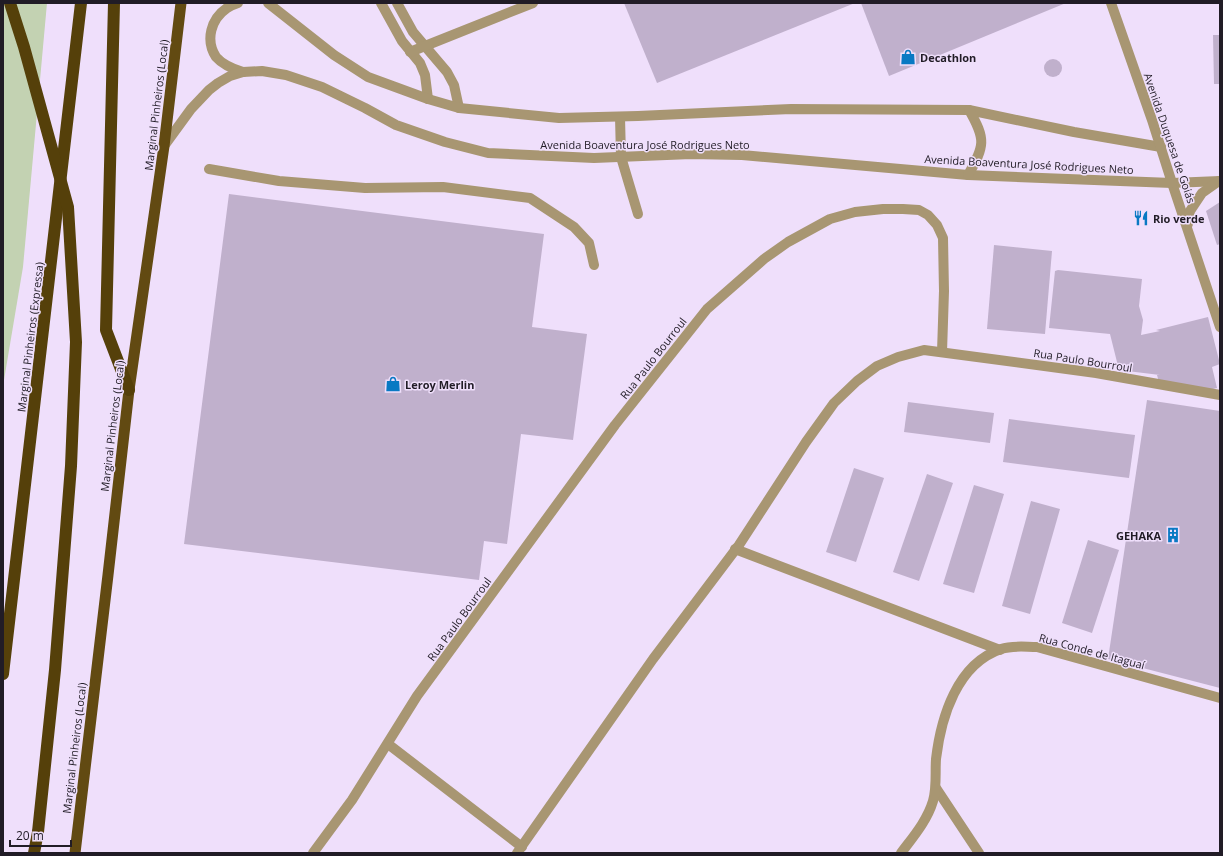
<svg xmlns="http://www.w3.org/2000/svg" width="1223" height="856" font-family="'Open Sans',sans-serif">
	<style>
		.green { fill: #c3d2b2 }
		.building { fill: #c0b0cc }
		.lines { fill: none; stroke-linecap: round; stroke-linejoin: round }
		.service { stroke: #a89672; stroke-width: 10 }
		.minor { stroke: #a89672; stroke-width: 10 }
		.tertiary { stroke: #a89672; stroke-width: 10 }
		.trunk { stroke: #624a12; stroke-width: 11 }
		.motorway { stroke: #55400a; stroke-width: 12 }
		.motorway-bridge { stroke: #55400a; stroke-width: 12 }
		.labels { text-anchor: middle; dominant-baseline: central; stroke-width: 3; stroke-linejoin: round; paint-order: stroke }
		.poi-label { font-size: 11px; font-weight: bold; fill: #211c26; stroke: #efdffb; text-anchor: start }
		.street-label { font-size: 11px; fill: #211c26; stroke: #efdffb }
	</style>
	<rect width="100%" height="100%" fill="#efdffb"/>
	<polygon class="green" points="3,3 47,3 23,267 3,386"/>
	<g class="building">
		<polygon points="624,3 855,3 657,83"/>
		<polygon points="861,3 1066,3 889,76"/>
		<polygon points="1213,35 1220,35 1220,84 1214,84"/>
		<circle cx="1053" cy="68" r="9"/>
		<polygon points="229,194 544,234 532,327 587,334 573,440 521,434 507,544 484,541 479,580 184,544"/>
		<polygon points="1220,202 1220,244 1217,245 1206,211"/>
		<polygon points="994,245 1052,251 1045,334 987,329"/>
		<polygon points="1058,270 1142,279 1139,306 1143,320 1141,335 1160,331 1156,330 1208,317 1220,364 1212,367 1217,388 1204,391 1160,386 1157,375 1160,375 1119,370 1110,334 1049,328 1055,271"/>
		<polygon points="1147,400 1220,411 1220,688 1108,659"/>
		<polygon points="908,402 994,413 990,443 904,432"/>
		<polygon points="1009,419 1135,435 1129,478 1003,462"/>
		<polygon points="854,468 884,478 856,562 826,552"/>
		<polygon points="927,474 953,483 919,581 893,572"/>
		<polygon points="974,485 1004,494 974,593 943,584"/>
		<polygon points="1031,501 1060,509 1030,614 1002,606"/>
		<polygon points="1088,540 1119,550 1092,633 1062,623"/>
	</g>
	<g class="lines">
		<g class="service">
			<polyline points="381,3 402,41 420,63 425,75 428,99"/>
			<polyline points="397,3 413,32 447,72 454,85 459,108"/>
			<polyline points="410,52 533,3"/>
			<polyline points="620,117 621,157 638,214"/>
			<polyline points="209,169 279,181 365,188 443,187 530,198 574,227 589,243 594,265"/>
		</g>
		<g class="minor">
			<polyline points="1220,181 1172,183 1220,327"/>
			<polyline points="1188,224 1190,211 1202,193 1219,181"/>
			<polyline points="735,549 1000,650"/>
			<polyline points="388,744 522,847"/>
			<polyline points="936,788 979,853"/>
			<polyline points="313,853 352,800 417,696 615,425 707,309 764,259 788,242 830,219 855,212 883,209 903,209 919,210 928,215 937,225 943,238 944,291 942,352"/>
			<polyline points="517,853 653,659 739,545 806,442 834,403 857,381 877,366 898,357 924,350 1096,373 1220,395"/>
			<path d="M901 853C913 837 927 821 933 801 937 787 935 773 936 759 941 717 957 664 1001 649 1013 645 1025 647 1037 647L1220 698"/>
		</g>
		<g class="tertiary">
			<path d="M238 3C235 4 230 6 227 8 211 19 205 40 216 57 223 65 233 69 243 72"/>
			<polyline points="268,3 334,55 368,77 428,99 459,108 559,118 638,116 791,109 969,110 1074,132 1161,147"/>
			<polyline points="164,146 191,109 209,90 218,83 230,76 243,72 262,71 286,75 322,87 365,108 396,125 445,142 488,153 594,158 691,154 742,155 968,175 1172,183 1152,120 1111,3"/>
			<path d="M968 175C985 146 986 139 969 110"/>
		</g>
		<polyline class="trunk" points="75,853 108,575 129,390 164,146 181,3"/>
		<g class="motorway">
			<polyline points="114,3 106,330 129,390"/>
			<polyline points="3,674 81,3"/>
			<polyline points="34,853 38,832"/>
		</g>
		<polyline class="motorway-bridge" points="10,3 24,47 68,207 76,342 71,466 55,670 38,832"/>
	</g>
	<defs>
		<symbol id="shop-bare" viewBox="-9 -9 18 18"><path d="M-5-2.5h2.3a2.7 3.5 0 0 1 5.4 0H5L5.5 6h-11ZM-1.5-2.5h3a1.5 2.3 0 0 0-3 0Z" fill="#0979c3" stroke="#efdffb" stroke-width="2.5" paint-order="stroke"/></symbol>
		<symbol id="restaurant-bare" viewBox="-9 -9 18 18"><path d="M-5-6h1v4h1v-4h1v4h1v-4h1v5L-1.5 .5V6h-2V.5L-5-1ZM5-6V6H3V1.5H1.5Q1.5-4 5-6Z" fill="#0979c3" stroke="#efdffb" stroke-width="2.5" paint-order="stroke"/></symbol>
		<symbol id="building-bare" viewBox="-9 -9 18 18"><path d="M-4-6H4V6H1V3H-1V6H-4ZM-2.5-4.3h1.7v1.8h-1.7ZM.8-4.3h1.7v1.8H.8ZM-2.5-1h1.7V.8h-1.7ZM.8-1h1.7V.8H.8Z" fill="#0979c3" stroke="#efdffb" stroke-width="2.5" paint-order="stroke"/></symbol>
	</defs>
	<g fill-rule="evenodd">
		<use href="#shop-bare" x="897" y="46" width="22" height="22"/>
		<use href="#restaurant-bare" x="1130" y="207" width="22" height="22"/>
		<use href="#shop-bare" x="382" y="373" width="22" height="22"/>
		<use href="#building-bare" x="1162" y="524" width="22" height="22"/>
	</g>
	<g class="labels">
		<g class="poi-label">
			<text x="920" y="57">Decathlon</text>
			<text x="1153" y="218">Rio verde</text>
			<text x="405" y="384">Leroy Merlin</text>
			<text x="1161" y="535" text-anchor="end">GEHAKA</text>
		</g>
		<g class="street-label">
			<text transform="translate(156 105) rotate(-83)">Marginal Pinheiros (Local)</text>
			<text transform="translate(1170 138) rotate(71)">Avenida Duquesa de Goiás</text>
			<text x="645" y="144">Avenida Boaventura José Rodrigues Neto</text>
			<text transform="translate(1029 164) rotate(3)">Avenida Boaventura José Rodrigues Neto</text>
			<text transform="translate(30 337) rotate(-83)">Marginal Pinheiros (Expressa)</text>
			<text transform="translate(653 358) rotate(-52)">Rua Paulo Bourroul</text>
			<text transform="translate(1083 360) rotate(9)">Rua Paulo Bourroul</text>
			<text transform="translate(112 426) rotate(-83)">Marginal Pinheiros (Local)</text>
			<text transform="translate(459 619) rotate(-54)">Rua Paulo Bourroul</text>
			<text transform="translate(1092 651) rotate(15)">Rua Conde de Itaguaí</text>
			<text transform="translate(74 748) rotate(-83)">Marginal Pinheiros (Local)</text>
		</g>
	</g>
	<rect width="1223" height="856" fill="none" stroke="#211c26" stroke-width="8"/>
	<path d="M10 840v6h61v-6" fill="none" stroke="#211c26" stroke-width="2"/>
	<text x="16" y="840" font-size="12" fill="#211c26" stroke="#efdffb" stroke-width="3" paint-order="stroke">20 m</text>
</svg>
